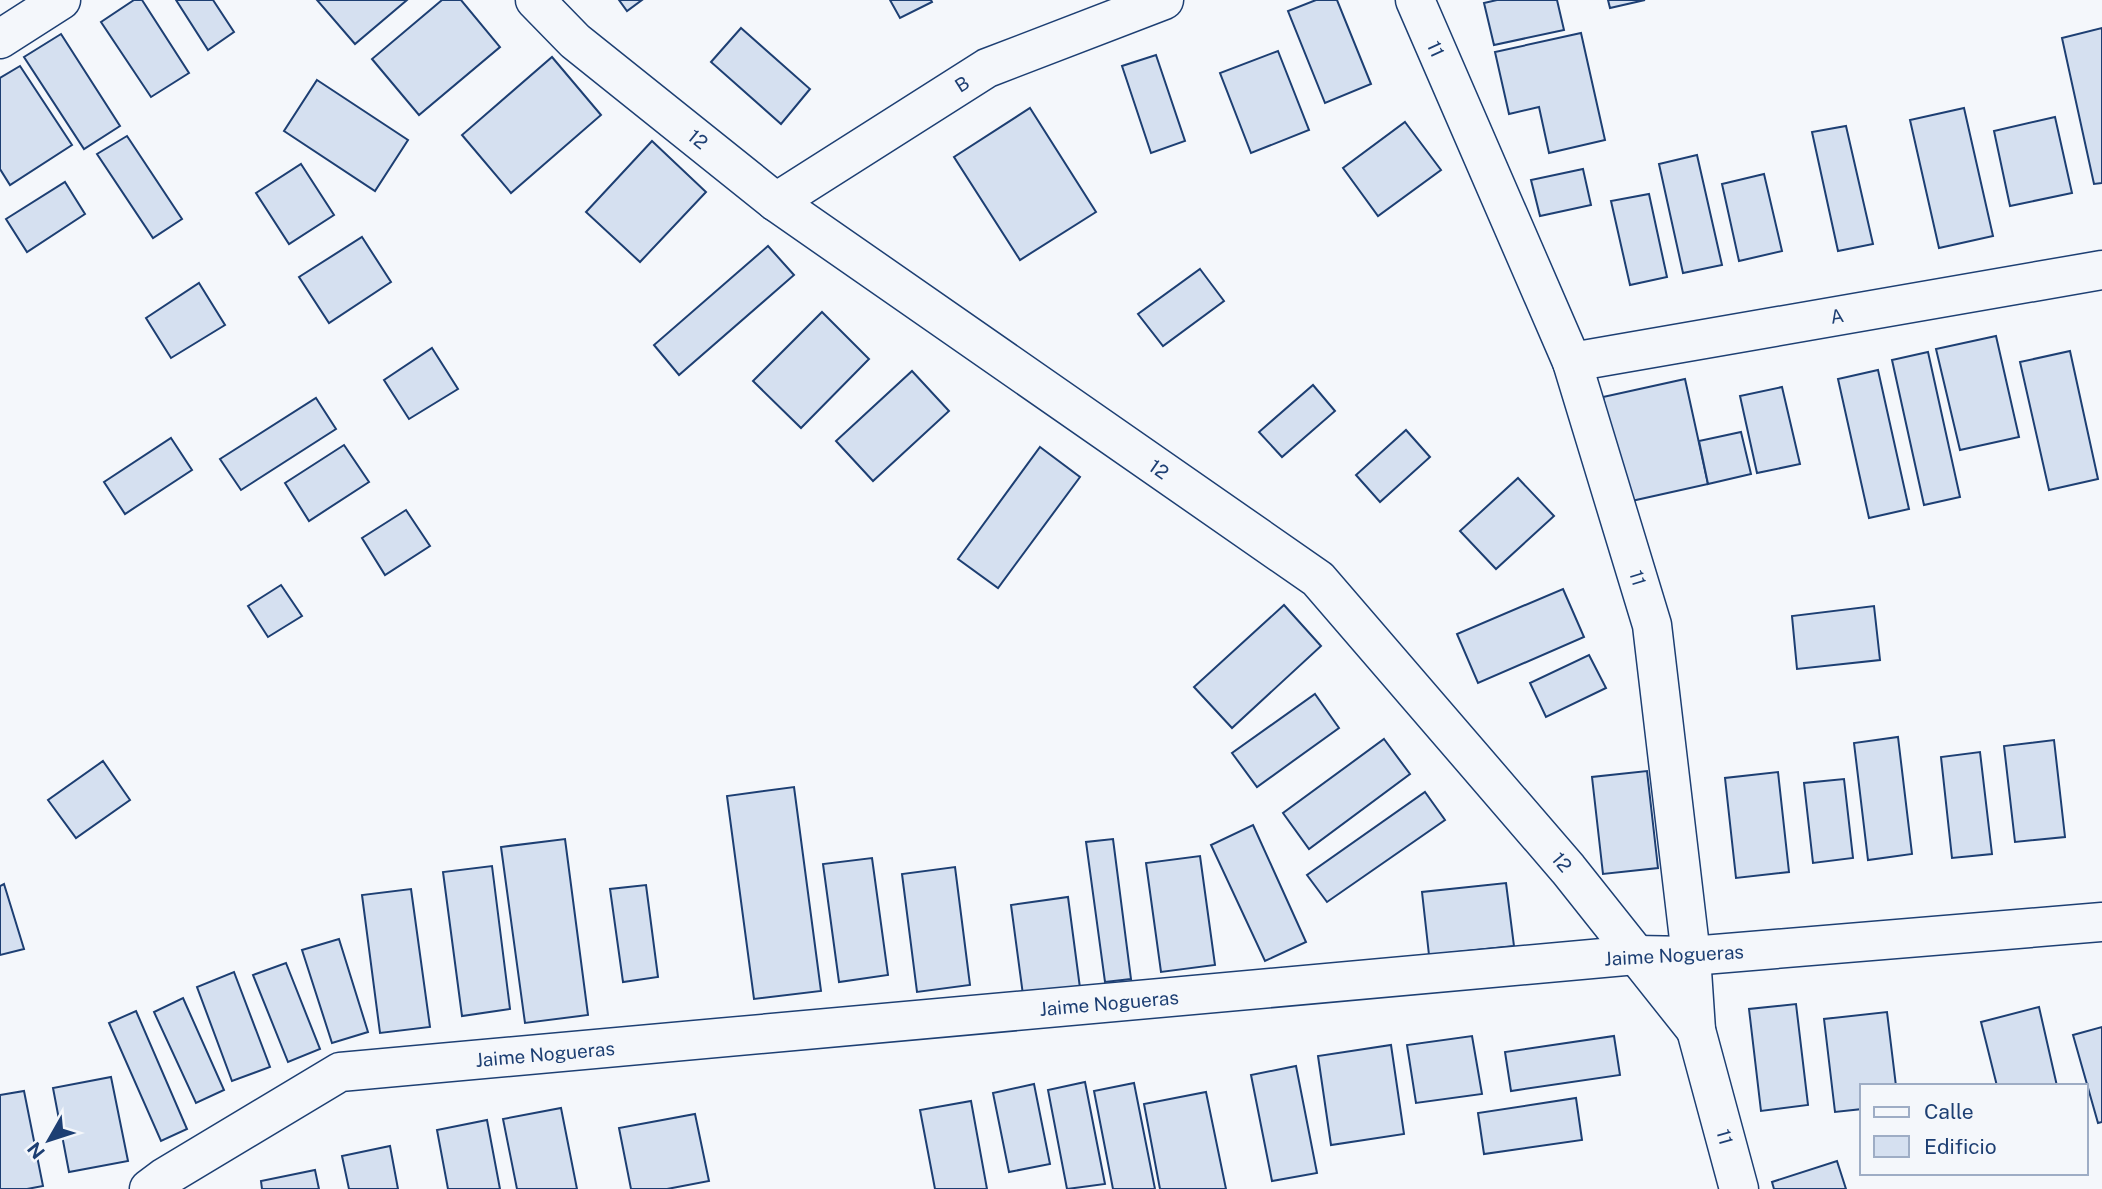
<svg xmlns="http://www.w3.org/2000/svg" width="2102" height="1189" font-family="'Public Sans',sans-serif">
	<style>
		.building { fill: #d5e0f0; stroke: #1d3f73; stroke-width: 2 }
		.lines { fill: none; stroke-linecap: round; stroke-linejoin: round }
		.minor-casing { stroke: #1d3f73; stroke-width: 41 }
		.minor { stroke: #f4f7fb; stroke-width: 38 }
		.labels { text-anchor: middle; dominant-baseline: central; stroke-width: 5; stroke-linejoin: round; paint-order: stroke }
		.street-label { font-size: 19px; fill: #1d3f73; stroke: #f4f7fb }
	</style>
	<rect width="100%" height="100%" fill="#f4f7fb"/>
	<g class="building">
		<polygon points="134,0 142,0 189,73 151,97 101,22"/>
		<polygon points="176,0 213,0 234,32 208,50"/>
		<polygon points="317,0 407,0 355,44"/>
		<polygon points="442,0 461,0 500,47 419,115 372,59"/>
		<polygon points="619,0 642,0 627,11"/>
		<polygon points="890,0 931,0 932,2 900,18"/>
		<polygon points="1316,0 1337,0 1371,84 1325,103 1288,11"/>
		<polygon points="1497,0 1557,0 1564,30 1494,45 1484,3"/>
		<polygon points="1608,0 1645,0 1610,8"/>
		<polygon points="741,28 810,89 781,124 711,62"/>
		<polygon points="2102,28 2102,183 2094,184 2062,38"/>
		<polygon points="1581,33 1605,140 1549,153 1539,107 1509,114 1495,52"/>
		<polygon points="61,34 120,126 84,149 24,57"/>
		<polygon points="1278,51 1309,130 1251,153 1220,73"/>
		<polygon points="1156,55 1185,141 1151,153 1122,66"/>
		<polygon points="552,57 601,115 511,193 462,135"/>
		<polygon points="20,66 72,145 10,185 0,169 0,78"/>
		<polygon points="317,80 408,140 375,191 284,131"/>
		<polygon points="1030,108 1096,212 1020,260 954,157"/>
		<polygon points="1964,108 1993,236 1939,248 1910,120"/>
		<polygon points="2055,117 2072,193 2010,206 1994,131"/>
		<polygon points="1405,122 1441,170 1378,216 1343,168"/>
		<polygon points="1846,126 1873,244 1838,251 1812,132"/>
		<polygon points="127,136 182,219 153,238 97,154"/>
		<polygon points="652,141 706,192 640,262 586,212"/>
		<polygon points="1697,155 1722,265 1683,273 1659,164"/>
		<polygon points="301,164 334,215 289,244 256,193"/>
		<polygon points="1583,169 1591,205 1540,216 1531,180"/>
		<polygon points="1764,174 1782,251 1739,261 1722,184"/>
		<polygon points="65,182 85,214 27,252 6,219"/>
		<polygon points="1649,194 1667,277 1630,285 1611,201"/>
		<polygon points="362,237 391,282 329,323 299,277"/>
		<polygon points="768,246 794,275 679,375 654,345"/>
		<polygon points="1200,269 1224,301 1163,346 1138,314"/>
		<polygon points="199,283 225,325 171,358 146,318"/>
		<polygon points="822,312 869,359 801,428 753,381"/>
		<polygon points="1996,336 2019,437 1960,450 1936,349"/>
		<polygon points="432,348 458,389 409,419 384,380"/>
		<polygon points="2070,351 2098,479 2049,490 2020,362"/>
		<polygon points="1928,352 1960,497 1924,505 1892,360"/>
		<polygon points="1878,370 1909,509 1869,518 1838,379"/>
		<polygon points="912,371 949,411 873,481 836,441"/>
		<polygon points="1685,379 1708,484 1627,502 1603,397"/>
		<polygon points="1313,385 1335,411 1282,457 1259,432"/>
		<polygon points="1782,387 1800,464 1757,473 1740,396"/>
		<polygon points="316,398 336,429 241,490 220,459"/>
		<polygon points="1406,430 1430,457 1380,502 1356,475"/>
		<polygon points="1741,432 1751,474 1708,484 1699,441"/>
		<polygon points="171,438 192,470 125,514 104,482"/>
		<polygon points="344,445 369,482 309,521 285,483"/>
		<polygon points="1040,447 1080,477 998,588 958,559"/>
		<polygon points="1518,478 1554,516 1496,569 1460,531"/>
		<polygon points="406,510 430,546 385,575 362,538"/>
		<polygon points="281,585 302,616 268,637 248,606"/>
		<polygon points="1563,589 1584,637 1478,683 1457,634"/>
		<polygon points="1284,605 1321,646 1232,728 1194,687"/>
		<polygon points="1874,606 1880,660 1797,669 1792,616"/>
		<polygon points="1589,655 1606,688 1546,717 1530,683"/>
		<polygon points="1315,694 1339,728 1257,787 1232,753"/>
		<polygon points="1898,737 1912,854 1868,860 1854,743"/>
		<polygon points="1384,739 1410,774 1309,849 1283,813"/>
		<polygon points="2054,740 2065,837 2015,842 2004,746"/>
		<polygon points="1980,752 1992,854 1952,858 1941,757"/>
		<polygon points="103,761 130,800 76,838 48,800"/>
		<polygon points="1647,771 1658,868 1603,874 1592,777"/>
		<polygon points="1778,772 1789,872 1736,878 1725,778"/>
		<polygon points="1844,779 1853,858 1813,863 1804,783"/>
		<polygon points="794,787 821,991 754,999 727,796"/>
		<polygon points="1425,792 1445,820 1327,902 1307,875"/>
		<polygon points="1253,825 1306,942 1265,961 1211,845"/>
		<polygon points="565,839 588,1015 525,1023 501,847"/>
		<polygon points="1113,839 1131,979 1105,982 1086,842"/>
		<polygon points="1200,856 1215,965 1161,972 1146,863"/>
		<polygon points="872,858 888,975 839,982 823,864"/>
		<polygon points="492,866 510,1009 462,1016 443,872"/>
		<polygon points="955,867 970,985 917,992 902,874"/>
		<polygon points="1506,883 1514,946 1429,955 1422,892"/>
		<polygon points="4,884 24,949 0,955 0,886"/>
		<polygon points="646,885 658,977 623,982 610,889"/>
		<polygon points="411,889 430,1027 380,1033 362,895"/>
		<polygon points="1068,897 1080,988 1023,995 1011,905"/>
		<polygon points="339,939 368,1032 332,1043 302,950"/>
		<polygon points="286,963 320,1049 288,1062 253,975"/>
		<polygon points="234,972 270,1067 232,1081 197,987"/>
		<polygon points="183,998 224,1090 196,1103 154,1012"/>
		<polygon points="1796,1004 1808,1105 1761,1111 1749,1009"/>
		<polygon points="2039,1007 2057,1086 1997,1086 1981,1022"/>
		<polygon points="136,1011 187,1129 161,1141 109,1023"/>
		<polygon points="1887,1012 1896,1086 1862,1086 1862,1109 1835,1112 1824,1019"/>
		<polygon points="2102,1027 2102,1122 2098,1123 2073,1035"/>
		<polygon points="1472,1036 1482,1094 1416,1103 1407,1045"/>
		<polygon points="1614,1036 1620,1075 1511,1091 1505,1052"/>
		<polygon points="1391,1045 1404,1134 1331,1145 1318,1056"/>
		<polygon points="1296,1066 1317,1173 1272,1181 1251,1075"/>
		<polygon points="111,1077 128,1161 69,1172 53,1088"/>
		<polygon points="1085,1082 1105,1184 1067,1189 1048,1090"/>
		<polygon points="1134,1083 1155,1189 1113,1189 1094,1091"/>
		<polygon points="1034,1084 1050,1164 1009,1172 993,1093"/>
		<polygon points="24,1091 43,1186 27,1189 0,1189 0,1095"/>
		<polygon points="1206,1092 1226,1189 1160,1189 1144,1104"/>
		<polygon points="1576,1098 1582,1140 1484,1154 1478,1113"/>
		<polygon points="971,1101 987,1189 935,1189 920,1110"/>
		<polygon points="561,1108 577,1189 517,1189 503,1119"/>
		<polygon points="695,1114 709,1181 667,1189 631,1189 619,1128"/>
		<polygon points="487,1120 500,1189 448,1189 437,1130"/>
		<polygon points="390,1146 398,1189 349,1189 342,1156"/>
		<polygon points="1837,1161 1846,1189 1774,1189 1772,1182"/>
		<polygon points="315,1170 319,1189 262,1189 261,1181"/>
	</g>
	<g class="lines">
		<defs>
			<g id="minor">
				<polyline points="535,0 575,41 776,202 1318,579 1568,869 1696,1030"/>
				<polyline points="1415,0 1572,362 1652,625 1691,956 1696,1030 1739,1189"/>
				<polyline points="0,39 61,0"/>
				<polyline points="776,202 987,68 1164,0"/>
				<polyline points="1572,362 2102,270"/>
				<polyline points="149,1189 165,1177 340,1072 1636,955 1691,956 2102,922"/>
			</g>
		</defs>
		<use href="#minor" class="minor-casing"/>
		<use href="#minor" class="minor"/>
	</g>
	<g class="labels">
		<g class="street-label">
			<text transform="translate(1436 49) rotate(66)">11</text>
			<text transform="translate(962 84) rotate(-32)">B</text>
			<text transform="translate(698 139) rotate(39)">12</text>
			<text transform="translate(1837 316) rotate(-10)">A</text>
			<text transform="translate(1159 469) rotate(35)">12</text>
			<text transform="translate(1638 578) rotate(73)">11</text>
			<text transform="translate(1562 862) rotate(50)">12</text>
			<text transform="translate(1674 955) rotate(-3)">Jaime Nogueras</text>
			<text transform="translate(1109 1003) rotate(-5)">Jaime Nogueras</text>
			<text transform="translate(545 1054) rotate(-5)">Jaime Nogueras</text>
			<text transform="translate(1725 1137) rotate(75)">11</text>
		</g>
	</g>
	<rect x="1860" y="1084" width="228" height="91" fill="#f4f7fb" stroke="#9eadc5" stroke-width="2"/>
	<rect x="1874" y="1107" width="35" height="10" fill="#f4f7fb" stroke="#9eadc5" stroke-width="2"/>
	<text x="1924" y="1119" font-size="21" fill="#1d3f73">Calle</text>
	<rect x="1874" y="1136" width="35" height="21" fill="#d5e0f0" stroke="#9eadc5" stroke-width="2"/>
	<text x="1924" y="1154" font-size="21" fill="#1d3f73">Edificio</text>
	<g transform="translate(49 1140) rotate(231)" stroke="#f4f7fb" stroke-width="5" paint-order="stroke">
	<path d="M0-5L12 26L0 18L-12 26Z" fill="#1d3f73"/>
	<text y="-10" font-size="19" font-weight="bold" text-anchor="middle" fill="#1d3f73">N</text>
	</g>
</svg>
